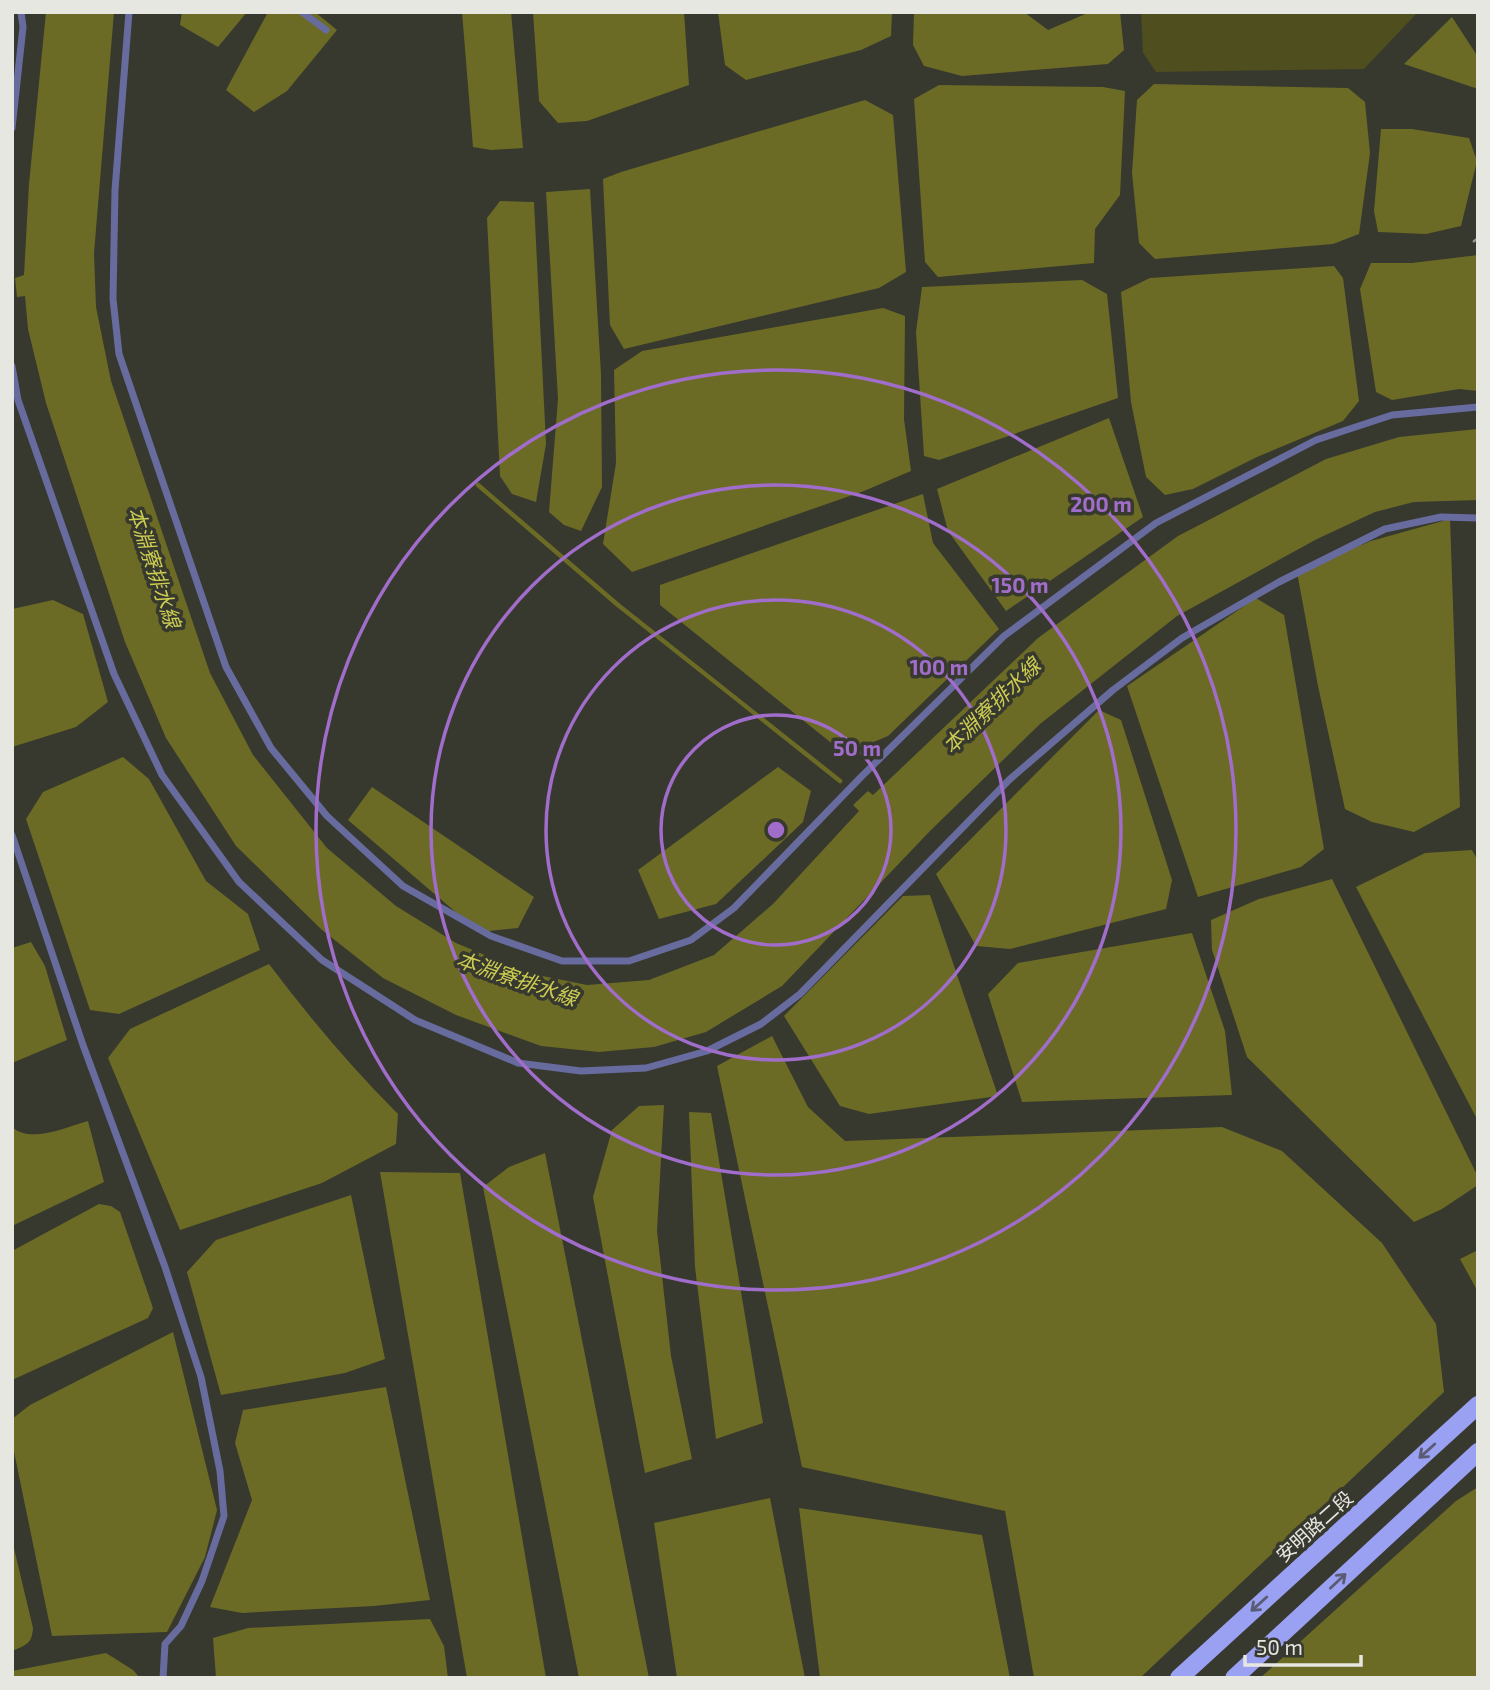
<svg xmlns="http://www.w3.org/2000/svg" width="1490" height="1690" font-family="'Exo 2','Noto Sans TC',sans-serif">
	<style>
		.green { fill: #4e4e1e }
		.water { fill: #6b6b26 }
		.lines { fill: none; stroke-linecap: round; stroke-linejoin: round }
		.stream { stroke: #6b6b26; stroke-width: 4.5 }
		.path { stroke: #94948c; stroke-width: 2.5; stroke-dasharray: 7 3.5; stroke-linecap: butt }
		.lane { stroke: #676b9e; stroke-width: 7 }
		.primary { stroke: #9aa0f2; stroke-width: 18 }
		.oneway { stroke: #5a5c73 }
		.ring { fill: none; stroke: #a16dcb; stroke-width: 3.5 }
		.labels { text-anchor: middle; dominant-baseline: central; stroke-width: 7; stroke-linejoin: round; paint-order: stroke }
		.street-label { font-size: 19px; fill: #e7e7e1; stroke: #37382e }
		.water-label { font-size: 21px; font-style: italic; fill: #cbcc51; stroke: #37382e }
		.centre { fill: #a16dcb; stroke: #37382e; stroke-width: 3.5 }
		.ring-label { font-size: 21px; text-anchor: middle; font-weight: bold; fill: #a16dcb; stroke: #37382e; stroke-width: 7; stroke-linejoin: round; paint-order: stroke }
	</style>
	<rect width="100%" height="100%" fill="#37382e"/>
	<polygon class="green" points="1141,12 1418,12 1364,69 1156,72 1143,53"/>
	<g class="water">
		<polygon points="46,12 114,12 94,253 96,307 111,381 210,673 253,755 327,848 396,906 456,943 528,973 587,985 649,980 714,955 773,904 859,811 853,805 868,791 873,795 1038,638 1178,536 1326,459 1399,437 1478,429 1478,500 1414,502 1375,512 1317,539 1177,616 1040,724 930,831 782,986 706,1032 654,1047 599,1052 541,1046 456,1015 383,978 322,930 236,846 166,738 125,642 46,403 28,329 25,296 17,297 15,278 24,275 29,184"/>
		<polygon points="182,12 247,12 218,47 180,25"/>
		<polygon points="268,12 315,12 337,30 287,91 254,112 226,90"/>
		<polygon points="462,12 511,12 523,148 491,150 473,147"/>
		<polygon points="533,12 684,12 689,85 587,121 558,123 539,101"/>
		<polygon points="718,12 892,12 891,36 861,50 746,80 725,65"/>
		<polygon points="914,12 1024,12 1048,30 1090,12 1120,12 1124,50 1108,64 962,76 924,66 913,45"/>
		<polygon points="1452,17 1478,57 1478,89 1404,64"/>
		<polygon points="1154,84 1348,88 1365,102 1370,153 1359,234 1333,244 1155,259 1139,243 1132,173 1137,100"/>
		<polygon points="939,85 1103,87 1125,91 1120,195 1095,229 1094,263 938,277 925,262 914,99"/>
		<polygon points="865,100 893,115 906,272 879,288 624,349 610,325 603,179 621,172"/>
		<polygon points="1381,129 1412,129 1469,138 1477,161 1461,226 1426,234 1378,232 1374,211"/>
		<polygon points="590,189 601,374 602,487 581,531 564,525 549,512 558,399 546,192"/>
		<polygon points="500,201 534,202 546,444 536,502 512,494 500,476 487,218"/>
		<polygon points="1478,255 1478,391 1459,389 1392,400 1376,392 1360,289 1371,263 1412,263"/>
		<polygon points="1334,266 1343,278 1359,401 1343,421 1257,457 1193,489 1165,495 1146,477 1131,402 1121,292 1150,278"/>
		<polygon points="1082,280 1107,294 1118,398 939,460 924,456 916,332 922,287"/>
		<polygon points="883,308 905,316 904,419 911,471 864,491 632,572 603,544 616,463 614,370 642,351"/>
		<polygon points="1109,418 1143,517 1006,611 948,531 937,489"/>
		<polygon points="923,494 933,543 999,629 888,736 845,754 660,605 660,585"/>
		<polygon points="1450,519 1460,807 1414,832 1372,822 1345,809 1318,686 1297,572 1371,541"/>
		<polygon points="1256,598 1284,615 1324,849 1301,867 1198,897 1127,686"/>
		<polygon points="53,600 83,614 108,702 76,727 12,747 12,609"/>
		<polygon points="1099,710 1121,720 1172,880 1166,909 1010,949 976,946 936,874"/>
		<polygon points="123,757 149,779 206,881 248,914 260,950 119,1014 90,1010 26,819 43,792"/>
		<polygon points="778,767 811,791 803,822 716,904 659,919 638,870"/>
		<polygon points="372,787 534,897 518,928 479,932 348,820"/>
		<polygon points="1472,850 1478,861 1478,1121 1356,887 1425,853"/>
		<polygon points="1332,879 1478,1177 1478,1185 1442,1209 1414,1222 1247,1057 1212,950 1211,920 1259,899"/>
		<polygon points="930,895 998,1096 869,1114 840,1106 784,1016 903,896"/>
		<polygon points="1192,933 1225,1031 1232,1095 1022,1102 988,994 1018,963"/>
		<polygon points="31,942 45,966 67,1040 12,1063 12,948"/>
		<path d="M269 964C309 1017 351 1067 398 1114L396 1144 322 1183 180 1230 108 1058 130 1029Z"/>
		<polygon points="772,1036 808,1107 845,1141 1222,1127 1282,1151 1382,1243 1436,1324 1444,1392 1140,1678 1034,1678 1005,1511 802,1467 717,1066"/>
		<polygon points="664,1105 657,1231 671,1356 692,1459 645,1473 593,1197 612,1130 639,1106"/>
		<polygon points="689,1112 711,1113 763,1423 716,1439 695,1267"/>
		<path d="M88 1121 104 1182 12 1226V1127C31 1144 66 1127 88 1121Z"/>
		<polygon points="545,1153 649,1678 579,1678 483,1187 509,1167"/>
		<polygon points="380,1172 460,1173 546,1678 467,1678"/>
		<polygon points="351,1195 385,1359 345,1373 221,1395 187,1272 216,1240"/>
		<polygon points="99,1204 111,1206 120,1212 153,1308 148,1318 12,1380 12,1251"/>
		<polygon points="1478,1250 1478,1292 1460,1259"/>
		<polygon points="173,1332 217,1510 205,1557 167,1632 52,1636 12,1442 12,1419 30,1405"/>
		<polygon points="386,1387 430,1600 374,1606 242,1613 210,1607 252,1500 235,1443 243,1410"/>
		<polygon points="1478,1487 1478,1678 1260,1678 1456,1501"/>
		<polygon points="770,1498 805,1678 677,1678 654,1523"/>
		<polygon points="799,1508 982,1535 1010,1678 820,1678"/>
		<path d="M12 1540 33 1628C32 1644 26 1645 12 1651Z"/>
		<polygon points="430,1619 444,1646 448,1678 216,1678 213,1638 248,1628"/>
		<polygon points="106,1653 133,1670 140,1678 12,1678 12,1671"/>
	</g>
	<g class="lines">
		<polyline class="stream" points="478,485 618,605 840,781"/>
		<polyline class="path" points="1473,242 1478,238"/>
		<g class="lane">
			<polyline points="129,12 115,190 113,299 119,354 226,667 271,748 327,816 403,886 491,936 562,961 629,961 691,940 734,908 861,777 1004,636 1156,523 1316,440 1392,415 1478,407"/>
			<polyline points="302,12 326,30"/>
			<polyline points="12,128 23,27 21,12"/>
			<polyline points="12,366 18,400 114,674 162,775 239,882 322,960 415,1020 518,1063 581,1071 646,1068 707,1051 761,1024 800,994 1009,780 1113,690 1182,638 1279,582 1385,529 1441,517 1478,518"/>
			<polyline points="12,835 83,1045 165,1267 201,1377 220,1471 224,1516 202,1581 181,1626 165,1644 163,1678"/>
		</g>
		<g class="primary">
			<polyline points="1179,1678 1478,1405"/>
			<polyline points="1234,1678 1478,1452"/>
		</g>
	</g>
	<defs><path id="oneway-shaft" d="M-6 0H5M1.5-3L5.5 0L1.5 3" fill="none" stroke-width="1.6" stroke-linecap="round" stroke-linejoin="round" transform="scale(1.75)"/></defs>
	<g class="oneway">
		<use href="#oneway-shaft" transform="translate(1427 1451) rotate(138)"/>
		<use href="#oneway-shaft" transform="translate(1338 1581) rotate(-43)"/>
		<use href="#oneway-shaft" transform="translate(1259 1604) rotate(138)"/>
	</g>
	<g class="ring">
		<circle cx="776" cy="830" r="115"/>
		<circle cx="776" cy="830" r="230"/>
		<circle cx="776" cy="830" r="345"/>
		<circle cx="776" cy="830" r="460"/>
	</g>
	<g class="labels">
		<g class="street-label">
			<text transform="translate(1314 1526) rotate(-42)">安明路二段</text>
		</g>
		<g class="water-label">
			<text transform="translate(155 567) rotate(72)">本淵寮排水線</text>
			<text transform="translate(991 705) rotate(-44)">本淵寮排水線</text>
			<text transform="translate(517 978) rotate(19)">本淵寮排水線</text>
		</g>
	</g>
	<circle cx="776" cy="830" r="10" class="centre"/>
	<g class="ring-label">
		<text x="1101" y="512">200 m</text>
		<text x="1020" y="593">150 m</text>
		<text x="939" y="675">100 m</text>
		<text x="857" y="756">50 m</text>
	</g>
	<rect width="1490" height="1690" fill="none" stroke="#e7e7e1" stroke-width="28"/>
	<path d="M1245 1655v10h116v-10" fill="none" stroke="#e7e7e1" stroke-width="3.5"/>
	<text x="1256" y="1655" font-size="21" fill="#e7e7e1" stroke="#37382e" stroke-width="5" paint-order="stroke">50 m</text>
</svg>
